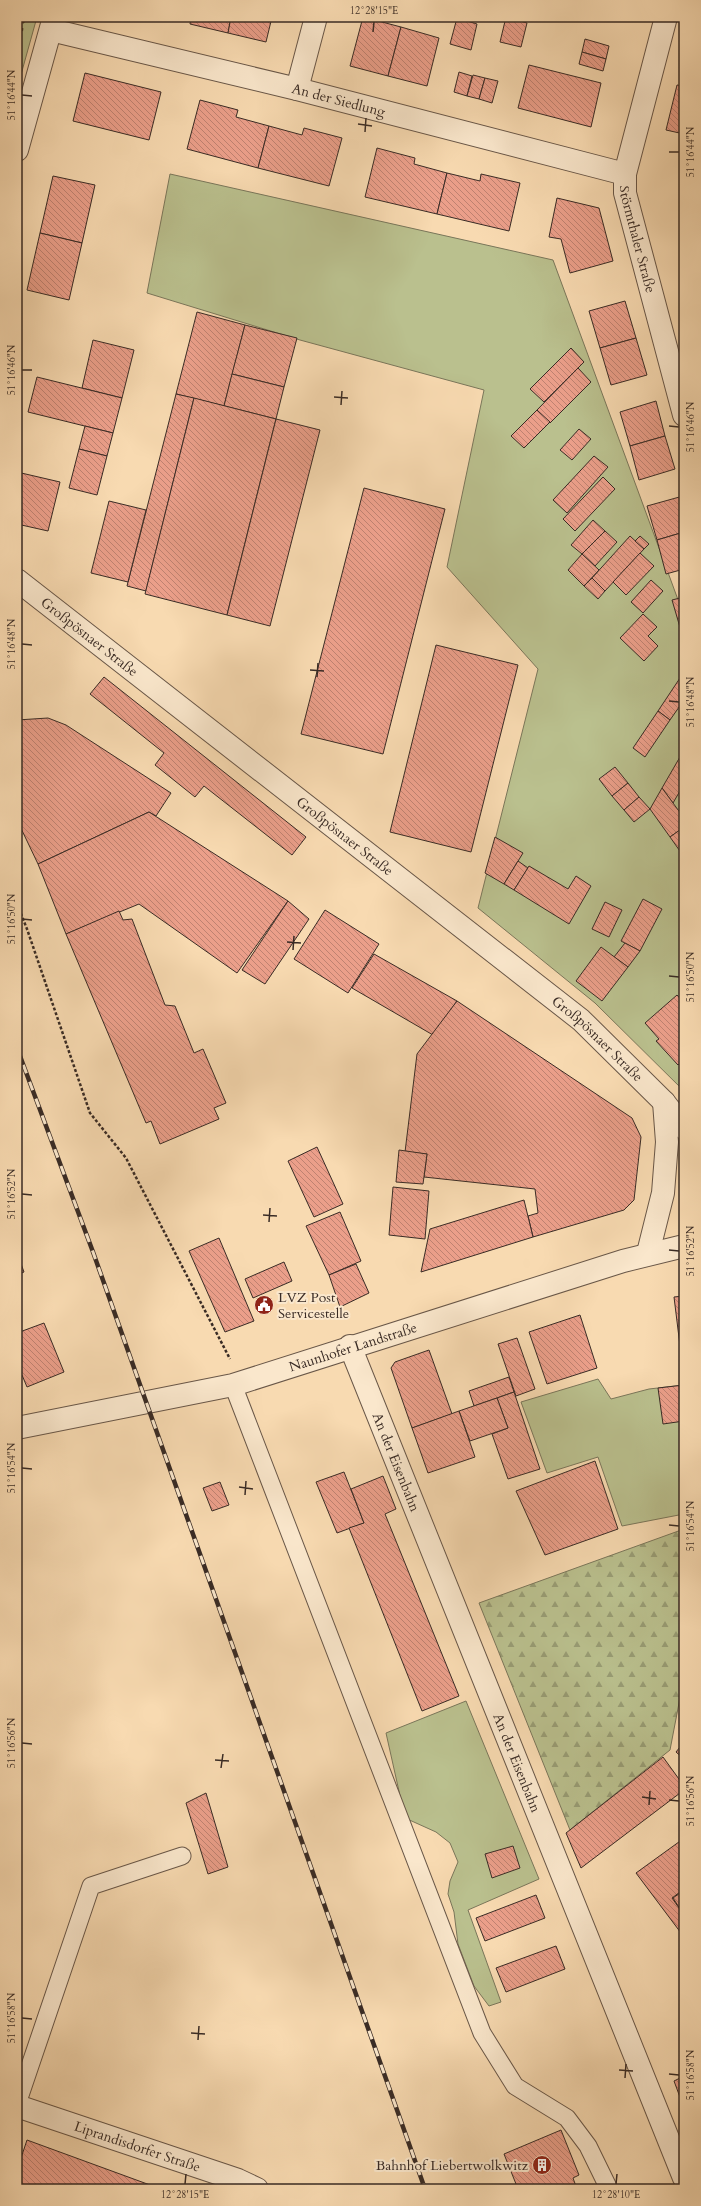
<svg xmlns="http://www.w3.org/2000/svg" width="701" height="2206" font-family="Cardo,serif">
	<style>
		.green { fill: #bac08e; stroke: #7a765a }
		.forest { fill: url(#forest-firs); stroke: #7a765a }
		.building { fill: url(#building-back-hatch); stroke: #392b25 }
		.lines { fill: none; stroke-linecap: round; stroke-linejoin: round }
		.service-casing { stroke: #695748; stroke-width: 19 }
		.minor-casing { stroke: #695748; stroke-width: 24 }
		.tertiary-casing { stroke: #695748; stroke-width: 24 }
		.path { stroke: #392b25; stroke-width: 2.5; stroke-dasharray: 3 2; stroke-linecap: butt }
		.service { stroke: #fae7cc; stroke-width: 17 }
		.minor { stroke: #fae7cc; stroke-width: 22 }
		.tertiary { stroke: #fae7cc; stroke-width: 22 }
		.rail-casing { stroke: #392b25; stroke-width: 4.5 }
		.rail { stroke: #fae7cc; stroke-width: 3; stroke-dasharray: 9; stroke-linecap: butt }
		.ticks { fill: none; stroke: #392b25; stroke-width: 1.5 }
		.labels { text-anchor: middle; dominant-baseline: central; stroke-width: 4; stroke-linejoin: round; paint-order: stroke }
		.street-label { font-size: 14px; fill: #392b25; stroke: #fae7cc }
		.poi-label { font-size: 14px; fill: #392b25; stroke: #fae7cc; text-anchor: start }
		.neatline { fill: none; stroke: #392b25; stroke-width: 1.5 }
		.ticks-label { font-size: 10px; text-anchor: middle; fill: #392b25 }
	</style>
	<defs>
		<pattern id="forest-firs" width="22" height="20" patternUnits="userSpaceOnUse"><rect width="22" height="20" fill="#bac08e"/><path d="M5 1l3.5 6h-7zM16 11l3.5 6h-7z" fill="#989c74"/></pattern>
		<pattern id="building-back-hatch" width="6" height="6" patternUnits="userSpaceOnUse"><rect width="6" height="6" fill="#eb9f8a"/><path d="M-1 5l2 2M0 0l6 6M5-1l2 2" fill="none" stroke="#bf8271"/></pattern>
	</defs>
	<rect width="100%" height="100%" fill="#f8dab1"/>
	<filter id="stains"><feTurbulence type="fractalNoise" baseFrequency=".005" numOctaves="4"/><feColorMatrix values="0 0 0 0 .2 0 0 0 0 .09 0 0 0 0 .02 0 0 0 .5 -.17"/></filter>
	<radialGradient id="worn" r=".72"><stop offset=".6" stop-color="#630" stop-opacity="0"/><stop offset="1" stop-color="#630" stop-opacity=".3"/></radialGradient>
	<g class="green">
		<polygon points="17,17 37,17 17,89"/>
		<polygon points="170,174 553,260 684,616 684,1091 595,1003 478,908 538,669 447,567 484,390 300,340 147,293"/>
		<polygon points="598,1379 611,1399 649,1389 684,1385 684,1514 622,1526 598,1457 547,1473 521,1402"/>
		<polygon points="466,1701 539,1879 468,1910 501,2002 489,2006 474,1986 458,1944 454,1912 448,1894 450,1881 458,1862 450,1843 436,1832 405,1818 386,1733"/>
	</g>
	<polygon class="forest" points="684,1529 684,1677 670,1750 570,1830 479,1603"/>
	<g class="building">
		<polygon points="191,17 231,17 228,33 190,24"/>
		<polygon points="231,17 272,17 266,42 228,33"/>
		<polygon points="363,17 401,27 388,76 350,66"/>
		<polygon points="506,17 527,23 521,47 500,42"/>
		<polygon points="457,18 477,24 471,50 450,44"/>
		<polygon points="401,27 439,38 427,86 388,76"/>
		<polygon points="585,39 609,46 606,59 582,52"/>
		<polygon points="582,52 606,59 603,71 579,64"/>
		<polygon points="529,65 601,83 591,127 518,108"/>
		<polygon points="459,72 472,76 467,96 454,92"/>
		<polygon points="85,73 161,92 149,140 73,121"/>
		<polygon points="473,75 485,78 479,99 467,96"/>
		<polygon points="485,78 498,81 492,103 479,99"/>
		<polygon points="677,85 684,86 684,134 666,130"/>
		<polygon points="200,100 238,110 236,117 269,126 258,168 187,149"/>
		<polygon points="269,126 302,135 304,128 342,138 329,186 258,168"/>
		<polygon points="377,148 415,158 414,164 447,173 437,214 365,197"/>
		<polygon points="447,173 480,181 481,174 520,183 509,231 437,214"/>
		<polygon points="53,176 95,185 82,243 40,233"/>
		<polygon points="557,198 599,208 613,261 570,273 561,239 549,237"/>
		<polygon points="40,233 82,243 69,300 27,290"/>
		<polygon points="625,301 636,338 600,348 589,311"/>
		<polygon points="197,312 245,325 224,406 176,394"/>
		<polygon points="245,325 297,338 284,387 232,374"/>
		<polygon points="636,338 647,375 611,385 600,348"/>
		<polygon points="93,340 134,350 122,398 82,388"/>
		<polygon points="571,348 584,362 544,402 530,389"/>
		<polygon points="578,368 591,382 550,423 537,410"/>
		<polygon points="232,374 284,387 276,419 224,406"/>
		<polygon points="37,377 122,398 113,433 28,412"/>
		<polygon points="176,394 194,398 146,591 127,586"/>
		<polygon points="194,398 276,419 227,615 145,594"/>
		<polygon points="656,401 665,436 630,446 620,412"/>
		<polygon points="537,410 550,422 524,448 511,436"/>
		<polygon points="276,419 320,430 270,626 227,615"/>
		<polygon points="85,426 113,433 107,456 79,449"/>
		<polygon points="579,429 591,439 572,460 560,450"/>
		<polygon points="665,436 675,469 639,480 630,446"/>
		<polygon points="79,449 107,456 97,495 69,488"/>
		<polygon points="594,456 608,467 567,513 553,500"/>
		<polygon points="17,472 60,482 48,531 17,524"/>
		<polygon points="603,477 615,489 575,531 563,519"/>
		<polygon points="364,488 445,509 383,754 301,734"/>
		<polygon points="683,496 684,532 657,540 647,506"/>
		<polygon points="109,501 146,510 128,582 91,573"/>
		<polygon points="593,520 605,531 582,554 571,545"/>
		<polygon points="605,531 617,542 595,566 582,554"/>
		<polygon points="684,532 684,569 666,574 657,540"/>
		<polygon points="630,536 644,549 605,591 592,578"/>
		<polygon points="640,536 649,544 644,549 635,541"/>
		<polygon points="640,553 654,566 626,595 613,582"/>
		<polygon points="582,554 599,570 584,586 568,570"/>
		<polygon points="592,578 605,591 598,599 584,586"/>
		<polygon points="651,580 663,591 643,613 631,602"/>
		<polygon points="684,597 684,641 672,600"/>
		<polygon points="643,614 657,627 648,636 658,646 644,661 620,638"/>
		<polygon points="436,645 518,665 471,852 390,832"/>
		<polygon points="682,675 684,677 684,700 670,720 658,711"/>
		<polygon points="104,677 306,837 292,855 204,786 195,797 155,765 164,753 90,694"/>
		<polygon points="658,711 670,720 645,757 633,748"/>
		<polygon points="48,718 66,725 171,793 156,816 149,812 38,864 17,820 17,720"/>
		<polygon points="684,750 684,784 673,803 662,788"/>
		<polygon points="615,767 628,783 612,796 599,779"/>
		<polygon points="628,783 639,797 624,810 612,796"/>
		<polygon points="662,788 684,818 684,827 670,837 650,809"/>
		<polygon points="639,797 650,809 634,822 624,810"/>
		<polygon points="149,812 288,901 237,973 139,904 66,934 38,864"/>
		<polygon points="684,827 684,853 682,854 670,837"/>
		<polygon points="495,837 523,853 504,884 485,873"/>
		<polygon points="518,861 528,868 514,890 504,884"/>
		<polygon points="529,866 568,889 576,876 591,886 569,924 514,890"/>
		<polygon points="643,899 662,909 640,951 621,941"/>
		<polygon points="288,901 309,919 265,984 242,970"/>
		<polygon points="605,902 622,910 609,937 592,929"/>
		<polygon points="325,910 379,944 348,993 294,959"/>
		<polygon points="119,911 123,920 132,919 165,1005 175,1006 194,1053 203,1049 226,1103 214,1108 219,1119 160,1144 151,1121 146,1123 66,934"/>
		<polygon points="625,943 640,951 628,967 614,957"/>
		<polygon points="601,947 628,967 602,1001 576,981"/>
		<polygon points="374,954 457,1001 433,1035 352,988"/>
		<polygon points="677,995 684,1003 684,1060 678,1065 656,1041 659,1039 645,1023"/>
		<polygon points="457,1001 632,1118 641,1137 634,1200 624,1210 533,1237 528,1216 538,1213 535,1189 424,1177 427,1154 405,1152 417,1054"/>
		<polygon points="317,1147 343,1204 314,1217 288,1161"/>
		<polygon points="399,1150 427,1154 423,1184 396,1182"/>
		<polygon points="393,1187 429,1191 425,1239 389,1235"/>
		<polygon points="524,1200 533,1237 421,1272 430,1229"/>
		<polygon points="340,1212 361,1261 329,1275 306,1226"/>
		<polygon points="219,1238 254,1321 225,1332 189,1251"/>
		<polygon points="17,1253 24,1272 17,1275"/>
		<polygon points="284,1262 292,1281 253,1298 245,1279"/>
		<polygon points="356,1264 369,1293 340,1307 329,1275"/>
		<polygon points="684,1296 684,1362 682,1362 674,1297"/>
		<polygon points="580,1315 597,1368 547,1384 529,1332"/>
		<polygon points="44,1323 64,1372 27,1387 22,1375 17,1377 17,1333"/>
		<polygon points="517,1338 535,1389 516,1396 498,1344"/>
		<polygon points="429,1350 452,1414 412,1428 391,1368 395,1362"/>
		<polygon points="509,1377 514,1392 474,1406 469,1391"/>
		<polygon points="684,1385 684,1421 663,1424 658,1388"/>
		<polygon points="514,1392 540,1469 508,1479 492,1434 508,1428 497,1398"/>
		<polygon points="497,1398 508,1428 470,1441 459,1411"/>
		<polygon points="459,1411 475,1457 428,1473 412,1428"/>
		<polygon points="595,1461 618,1529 545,1555 516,1491"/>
		<polygon points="344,1472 364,1523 337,1533 316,1482"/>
		<polygon points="383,1476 396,1509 385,1514 459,1696 422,1711 349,1528 364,1523 351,1489"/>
		<polygon points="220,1482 229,1505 212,1511 203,1488"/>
		<polygon points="684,1742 684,1759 676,1752"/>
		<polygon points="663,1757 684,1786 684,1790 581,1868 566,1833"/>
		<polygon points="206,1793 228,1867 208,1874 186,1803"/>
		<polygon points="683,1839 684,1889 672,1898 684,1915 684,1937 636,1873"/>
		<polygon points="513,1846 520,1868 492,1878 485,1854"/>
		<polygon points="684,1890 684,1915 673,1898"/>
		<polygon points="536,1895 545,1918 485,1941 476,1918"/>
		<polygon points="556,1946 565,1969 506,1992 496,1968"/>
		<polygon points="684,2076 684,2108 674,2081"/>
		<polygon points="561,2130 579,2175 573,2178 577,2189 518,2189 504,2154"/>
		<polygon points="27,2140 161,2189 17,2189 17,2170"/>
	</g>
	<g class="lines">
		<defs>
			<g id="service">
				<polyline points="233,1385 482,2033 515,2086 567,2118 588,2146 609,2189"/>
				<polyline points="17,2104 91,1886 182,1856"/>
			</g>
			<g id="minor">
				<path id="s1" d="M51 30 297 89 625 174"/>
				<polyline points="297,89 316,17"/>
				<polyline points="17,150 54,17"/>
				<path id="s2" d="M17 580 581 1020 664 1102 684 1128"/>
				<polyline points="648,1253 663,1193 667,1142 664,1102"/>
				<path id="s3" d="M350 1346 684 2178"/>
			</g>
			<g id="tertiary">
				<path id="s4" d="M666 17 625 174V193L684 415"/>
				<path id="s5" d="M17 1428 233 1385 623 1261 684 1246"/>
				<path id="s6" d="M17 2106 238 2180 257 2189"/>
			</g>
		</defs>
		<use href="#service" class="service-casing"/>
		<use href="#minor" class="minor-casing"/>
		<use href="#tertiary" class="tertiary-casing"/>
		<g class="path">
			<polyline points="19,17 24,23"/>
			<polyline points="17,29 22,30 22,28"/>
			<polyline points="17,904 27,929 90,1113 126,1158 230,1359"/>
		</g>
		<use href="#service" class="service"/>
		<use href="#minor" class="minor"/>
		<use href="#tertiary" class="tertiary"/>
		<defs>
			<polyline id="rail" points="17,1048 93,1252 425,2189"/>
		</defs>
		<use href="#rail" class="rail-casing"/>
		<use href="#rail" class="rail"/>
	</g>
	<path class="ticks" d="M373 32 374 22M22 95 32 96M358 124 372 126M365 132 366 118M669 152H679M22 370H32M334 397 348 398M341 405 342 391M669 426 679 427M22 644 32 645M310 670 324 671M317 677 318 663M669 701 679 702M22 919 32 920M287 942 301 943M293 950 294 936M669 976 679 977M22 1194 32 1195M263 1215 277 1216M269 1222 270 1208M669 1250 679 1251M22 1468 32 1469M239 1487 253 1489M245 1495 246 1481M669 1525 679 1526M22 1743 32 1744M215 1760 229 1761M221 1768 223 1754M642 1797 656 1799M669 1800 679 1801M649 1805 650 1791M22 2018 32 2019M191 2033 205 2034M198 2040 199 2026M619 2070 633 2071M669 2074 679 2075M625 2078 626 2064M185 2184 186 2174M616 2184 617 2174"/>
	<defs>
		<symbol id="civic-disc" viewBox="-11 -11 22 22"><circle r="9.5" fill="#8f2418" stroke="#fae7cc"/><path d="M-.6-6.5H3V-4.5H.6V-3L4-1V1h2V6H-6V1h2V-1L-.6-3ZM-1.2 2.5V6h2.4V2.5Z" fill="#fff"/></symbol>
		<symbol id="building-disc" viewBox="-11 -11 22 22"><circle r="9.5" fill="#8f2418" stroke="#fae7cc"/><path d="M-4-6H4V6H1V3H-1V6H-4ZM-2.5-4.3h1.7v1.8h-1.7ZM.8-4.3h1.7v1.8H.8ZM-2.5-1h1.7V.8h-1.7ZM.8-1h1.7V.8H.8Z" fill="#fff"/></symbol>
	</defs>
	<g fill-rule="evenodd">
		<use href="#civic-disc" x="253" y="1294" width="22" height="22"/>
		<use href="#building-disc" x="531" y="2154" width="22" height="22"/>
	</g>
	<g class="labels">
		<g class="street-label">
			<text stroke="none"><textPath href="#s1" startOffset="296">An der Siedlung</textPath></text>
			<text stroke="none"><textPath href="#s4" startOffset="229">Störmthaler Straße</textPath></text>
			<text stroke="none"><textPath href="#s2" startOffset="92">Großpösnaer Straße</textPath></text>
			<text stroke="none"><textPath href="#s2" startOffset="416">Großpösnaer Straße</textPath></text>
			<text stroke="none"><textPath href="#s2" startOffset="740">Großpösnaer Straße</textPath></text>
			<text stroke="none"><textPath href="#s5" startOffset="346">Naunhofer Landstraße</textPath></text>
			<text stroke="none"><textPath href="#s3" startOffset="125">An der Eisenbahn</textPath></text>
			<text stroke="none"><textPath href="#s3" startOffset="449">An der Eisenbahn</textPath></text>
			<text stroke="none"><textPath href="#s6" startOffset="127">Liprandisdorfer Straße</textPath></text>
		</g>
		<g class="poi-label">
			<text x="278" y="1297">LVZ Post<tspan x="278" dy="16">Servicestelle</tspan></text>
			<text x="528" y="2165" text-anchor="end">Bahnhof Liebertwolkwitz</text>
		</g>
	</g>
	<rect width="701" height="2206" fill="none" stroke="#f8dab1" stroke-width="44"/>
	<rect x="22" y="22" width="657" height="2162" class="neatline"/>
	<g class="ticks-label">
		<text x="374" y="14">12°28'15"E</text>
		<text transform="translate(11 95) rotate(-90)" y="4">51°16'44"N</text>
		<text transform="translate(690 152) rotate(-90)" y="4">51°16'44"N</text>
		<text transform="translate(11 370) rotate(-90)" y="4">51°16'46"N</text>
		<text transform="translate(690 427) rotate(-90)" y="4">51°16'46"N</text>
		<text transform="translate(11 644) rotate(-90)" y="4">51°16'48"N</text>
		<text transform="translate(690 702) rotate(-90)" y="4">51°16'48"N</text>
		<text transform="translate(11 919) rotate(-90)" y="4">51°16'50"N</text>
		<text transform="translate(690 977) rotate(-90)" y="4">51°16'50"N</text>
		<text transform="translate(11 1194) rotate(-90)" y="4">51°16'52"N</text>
		<text transform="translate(690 1251) rotate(-90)" y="4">51°16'52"N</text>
		<text transform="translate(11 1468) rotate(-90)" y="4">51°16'54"N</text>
		<text transform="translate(690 1526) rotate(-90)" y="4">51°16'54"N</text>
		<text transform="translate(11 1743) rotate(-90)" y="4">51°16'56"N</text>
		<text transform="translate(690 1801) rotate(-90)" y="4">51°16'56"N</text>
		<text transform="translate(11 2018) rotate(-90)" y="4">51°16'58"N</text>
		<text transform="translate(690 2075) rotate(-90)" y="4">51°16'58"N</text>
		<text x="185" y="2198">12°28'15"E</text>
		<text x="616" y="2198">12°28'10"E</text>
	</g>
	<rect width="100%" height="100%" filter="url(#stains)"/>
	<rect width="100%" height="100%" fill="url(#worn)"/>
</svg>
